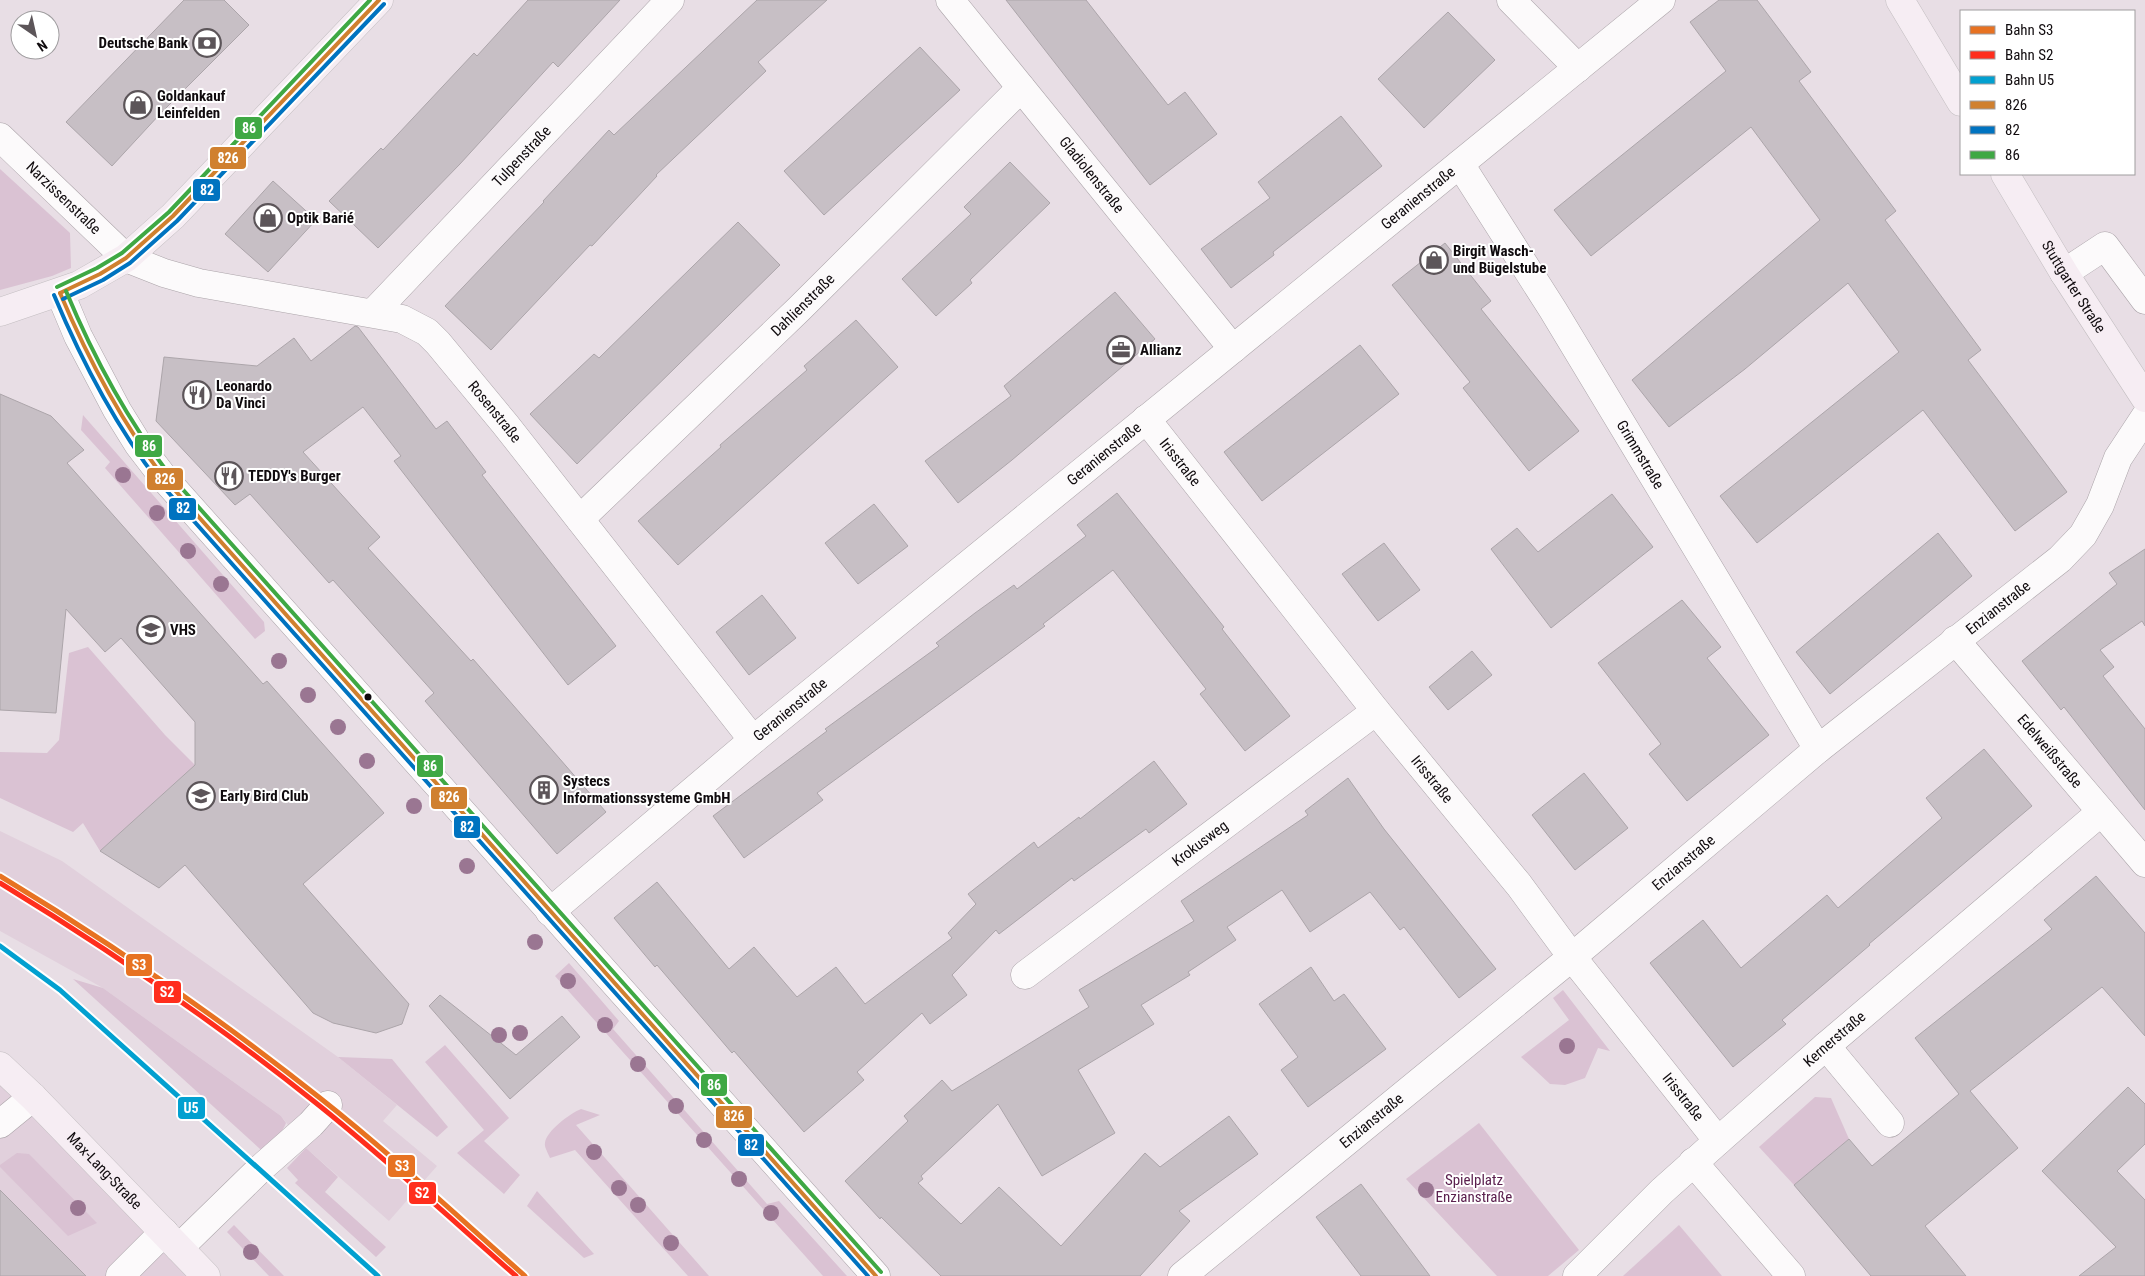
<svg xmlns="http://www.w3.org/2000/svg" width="2145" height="1276" font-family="'Roboto Condensed',sans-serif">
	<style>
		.built { fill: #e1d0dc }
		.green { fill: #dac2d3 }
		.building { fill: #c7bfc5; stroke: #aca5aa }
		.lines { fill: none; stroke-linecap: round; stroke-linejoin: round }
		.minor-casing { stroke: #aba4a9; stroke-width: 29 }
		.major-casing { stroke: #c3bec1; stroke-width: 29 }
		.minor { stroke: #fcfafb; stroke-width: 28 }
		.major { stroke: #f6edf3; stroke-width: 28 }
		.bus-1-casing { stroke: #fff; stroke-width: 8 }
		.bus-2-casing { stroke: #fff; stroke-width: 8 }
		.bus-3-casing { stroke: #fff; stroke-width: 8 }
		.bus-1 { stroke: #d0802f; stroke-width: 4 }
		.bus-2 { stroke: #0073c0; stroke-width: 4 }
		.bus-3 { stroke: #3fa844; stroke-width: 4 }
		.rail-1-casing { stroke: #fff; stroke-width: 9 }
		.rail-2-casing { stroke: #fff; stroke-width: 9 }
		.rail-3-casing { stroke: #fff; stroke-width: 9 }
		.rail-1 { stroke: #e77222; stroke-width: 5 }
		.rail-2 { stroke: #ff2e1d; stroke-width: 5 }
		.rail-3 { stroke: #02a0d0; stroke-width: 5 }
		.tree { fill: #9a7692 }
		.bus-dot { fill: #100b0e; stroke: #fff; stroke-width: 2 }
		.labels { text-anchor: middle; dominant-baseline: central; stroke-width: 4; stroke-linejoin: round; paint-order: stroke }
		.poi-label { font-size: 15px; font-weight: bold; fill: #100b0e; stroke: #fff; text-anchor: start }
		.street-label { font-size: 15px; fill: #100b0e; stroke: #fff }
		.park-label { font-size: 15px; fill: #5b204e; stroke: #fff }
		.line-badge { stroke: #fff; stroke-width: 2 }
		.badge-label { font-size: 14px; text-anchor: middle; font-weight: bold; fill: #fff }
	</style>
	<rect width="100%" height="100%" fill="#e8dee5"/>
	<g class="built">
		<polygon points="0,831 62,861 338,1057 397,1105 383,1121 437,1166 389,1221 306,1148 281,1116 103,988 0,931"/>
		<polygon points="0,1066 206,1276 0,1276"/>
	</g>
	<g class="green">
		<polygon points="0,169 70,233 71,268 52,276 0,290"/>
		<polygon points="83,415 264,622 265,631 255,639 105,468 110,462 81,430"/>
		<polygon points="88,647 165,735 195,765 100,851 83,823 73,832 0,798 0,752 47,753 59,740 69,653"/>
		<polygon points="569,963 619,1021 613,1029 767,1204 779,1201 847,1276 823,1276 555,976"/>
		<path d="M73 979 103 988 281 1116 286 1123C282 1133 271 1148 260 1149Z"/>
		<polygon points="1563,990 1610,1051 1598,1048 1585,1078 1565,1085 1550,1084 1521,1057 1569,1020 1553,998"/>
		<polygon points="445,1045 509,1118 484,1141 520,1175 504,1194 457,1153 484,1130 425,1062"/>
		<polygon points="338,1057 392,1059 448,1127 437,1137"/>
		<polygon points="1815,1097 1831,1098 1849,1139 1794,1185 1759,1147"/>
		<path d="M581 1109 600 1115 576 1125 709 1276H688L575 1150 550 1158C548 1153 544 1147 545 1143 546 1131 571 1113 581 1109Z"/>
		<polygon points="1479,1123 1579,1250 1548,1276 1497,1276 1406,1179"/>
		<polygon points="306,1148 338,1177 325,1192 386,1247 376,1257 295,1183 298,1180 287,1168"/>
		<polygon points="17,1153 29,1154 97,1223 68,1236 0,1167 0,1165"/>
		<polygon points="537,1191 594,1254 584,1258 527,1206"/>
		<polygon points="234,1225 284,1276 269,1276 227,1232"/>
		<polygon points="1679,1225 1722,1276 1623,1276"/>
	</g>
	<g class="building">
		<polygon points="184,0 224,0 249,25 160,114 112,166 66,122"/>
		<polygon points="528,0 620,0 558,67 553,62 460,164 378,248 329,201 381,148 383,150 474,53 477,56"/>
		<polygon points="757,0 827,0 758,62 766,71 656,175 657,176 592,246 590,245 491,350 445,306 544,202 543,201 609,130 614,135"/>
		<polygon points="1006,0 1086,0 1168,105 1185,92 1217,134 1150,185"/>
		<polygon points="1719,0 1757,0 1811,72 1799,81 1896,211 1885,220 1981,350 1968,360 2067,492 2015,531 1923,410 1757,543 1720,496 1899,352 1848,283 1745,369 1669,427 1632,380 1820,220 1751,127 1591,256 1554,210 1726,71 1690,22"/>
		<polygon points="1448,12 1495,60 1424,128 1378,79"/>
		<polygon points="920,47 960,90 824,215 784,171"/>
		<polygon points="1341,116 1382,166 1273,252 1274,255 1231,288 1201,249 1270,198 1258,182"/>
		<polygon points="1010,162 1050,203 970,280 972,283 936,316 902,279 971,214 964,207"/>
		<polygon points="273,181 316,220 268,272 225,234"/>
		<polygon points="738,222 780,265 577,464 530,414 594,354 599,358"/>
		<polygon points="1445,243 1491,301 1481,309 1579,431 1529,471 1463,388 1470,382 1392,285"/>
		<polygon points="1115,292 1155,339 1012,460 958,503 925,461 1011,396 1004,386"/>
		<polygon points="856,320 898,367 678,565 638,521 721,447 720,445 807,370 804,366"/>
		<polygon points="355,326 358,327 436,429 447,421 486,472 482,475 616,646 568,685 394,461 401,456 363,407 303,452 380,537 368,548 471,661 473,659 606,812 557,854 425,701 434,693 333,580 329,583 250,494 235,505 156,421 164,357 257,366 294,338 311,361"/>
		<polygon points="1360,345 1399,394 1262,501 1224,452"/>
		<polygon points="0,394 51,416 84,450 67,463 263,684 267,681 384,813 303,884 409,1004 402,1024 376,1033 333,1023 313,1013 185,865 159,888 100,851 195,765 195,722 121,638 105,652 66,609 56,713 0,710"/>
		<polygon points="1117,493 1224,627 1222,629 1290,716 1245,751 1200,694 1206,689 1113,570 1043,624 1045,626 1006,655 817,793 823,800 744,858 713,816 827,731 825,729 939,646 936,643 975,613 1014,585 1017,589 1086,536 1077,525"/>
		<polygon points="1612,494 1653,547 1551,628 1491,549 1517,528 1538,552"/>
		<polygon points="874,504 908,546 858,584 825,543"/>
		<polygon points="1938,533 1972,576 1830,694 1796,652"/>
		<polygon points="1384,543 1420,590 1378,621 1342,574"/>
		<polygon points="2145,549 2145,626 2142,621 2100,650 2114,667 2103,676 2145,729 2145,810 2064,707 2061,710 2022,661 2117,584 2109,573"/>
		<polygon points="762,595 796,638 749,675 716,632"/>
		<polygon points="1682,600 1721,647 1707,658 1769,735 1687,801 1649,754 1661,744 1598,663"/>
		<polygon points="1472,651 1492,675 1448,710 1429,687"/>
		<polygon points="1984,749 2032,806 1869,944 1870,945 1782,1020 1786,1024 1733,1067 1650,963 1703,920 1741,968 1827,895 1838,908 1942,818 1926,798"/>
		<polygon points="1154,761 1187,804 1149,833 1146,829 1074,881 1072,878 999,934 996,930 952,975 967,995 930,1024 922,1013 857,1072 864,1080 804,1132 734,1051 732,1053 657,965 655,967 614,918 657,882 729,969 754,947 797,997 836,967 865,1004 952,938 948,933 976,904 968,894 1034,842 1038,848 1079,817 1080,819"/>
		<polygon points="1584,773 1628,828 1575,870 1532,815"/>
		<polygon points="1348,778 1384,829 1496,969 1459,998 1404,927 1400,930 1370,892 1310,932 1282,890 1227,927 1236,940 1188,972 1190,975 1141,1005 1154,1024 1078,1070 1115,1133 1042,1176 998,1104 921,1176 923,1179 918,1183 961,1224 999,1187 1061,1246 1145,1153 1160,1167 1229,1116 1258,1154 1179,1211 1190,1221 1140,1276 941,1276 881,1217 880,1219 845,1181 908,1121 904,1116 942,1080 952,1091 1089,1007 1079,990 1194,921 1181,901 1308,815 1305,811"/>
		<polygon points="2096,876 2145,933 2145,1036 2102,987 1970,1091 2018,1148 1925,1226 1966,1276 1871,1276 1794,1185 1849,1139 1872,1166 1959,1094 1915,1038 2052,929 2044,920"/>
		<polygon points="1311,967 1334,1001 1344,994 1386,1049 1308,1107 1281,1070 1298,1057 1259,1004"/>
		<polygon points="440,995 516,1055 562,1016 580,1037 510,1099 429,1006"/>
		<polygon points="2128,1087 2145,1104 2145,1144 2117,1171 2145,1200 2145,1276 2079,1276 2116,1247 2042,1171"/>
		<polygon points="1361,1184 1430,1276 1361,1276 1316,1217"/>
		<polygon points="0,1190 86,1276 0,1276"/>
	</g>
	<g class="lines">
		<defs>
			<g id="minor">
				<path id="s1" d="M950 0 1233 349"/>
				<polyline points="1511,0 1578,68"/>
				<path id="s2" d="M0 137 126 258 164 273 199 283 402 319 427 332 438 343 505 424 753 740"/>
				<path id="s3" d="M1460 164 1553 310 1818 749"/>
				<polyline points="2064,273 2105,246 2145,300"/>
				<polyline points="60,293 78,336 117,410 138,444 164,478 876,1276"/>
				<path id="s4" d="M373 313 670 0"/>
				<path id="s5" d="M1146 419 1376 711 1519 885 1572 957 1718 1141"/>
				<path id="s6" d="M580 519 799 309 1021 88"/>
				<path id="s7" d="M1955 640 2145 863"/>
				<path id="s8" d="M550 912 753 740 1661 0"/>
				<path id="s9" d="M1025 975 1376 711"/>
				<polyline points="1826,1046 1890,1123"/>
				<polyline points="0,1124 33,1097"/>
				<polyline points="1693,1162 1791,1276"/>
				<polyline points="179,1248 260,1169 311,1124 328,1105"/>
				<polyline points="120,1276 164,1232"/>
				<path id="s10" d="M1182 1276 1572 957 1818 749 2060 559 2083 535 2100 505 2118 458 2145 417"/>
				<path id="s11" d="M1577 1276 1662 1191 1718 1141 1826 1046 2101 812"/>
			</g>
			<g id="major">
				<polyline points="1900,0 1961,102"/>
				<path id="s12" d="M2005 174 2064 273 2145 398"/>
				<polyline points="0,312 79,285 126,258 173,216 379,0"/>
				<path id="s13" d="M0 1066 33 1097 206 1276"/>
			</g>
		</defs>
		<use href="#minor" class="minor-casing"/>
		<use href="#major" class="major-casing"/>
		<use href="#minor" class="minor"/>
		<use href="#major" class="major"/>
		<defs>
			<g id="bus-1">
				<path d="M60 293C88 359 121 421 164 478L876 1276"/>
				<polyline points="60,293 100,274 126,258 173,216 379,0"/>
			</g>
			<g id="bus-2">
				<path d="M54 295C82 362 115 425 159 482L868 1276"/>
				<polyline points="63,299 103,280 130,263 177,221 384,4"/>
			</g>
			<g id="bus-3">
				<polyline points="57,287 97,268 122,253 169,212 370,0"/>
				<path d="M66 291C93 356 126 418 169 474L881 1272"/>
			</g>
		</defs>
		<use href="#bus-1" class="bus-1-casing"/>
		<use href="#bus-2" class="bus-2-casing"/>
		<use href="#bus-3" class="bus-3-casing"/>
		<use href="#bus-1" class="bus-1"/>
		<use href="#bus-2" class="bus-2"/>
		<use href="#bus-3" class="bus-3"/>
		<defs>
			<path id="rail-1" d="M0 876C111 943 218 1017 320 1098 391 1154 457 1216 525 1276"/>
			<path id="rail-2" d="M0 883C110 950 216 1023 316 1103 385 1158 450 1218 516 1276"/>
			<polyline id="rail-3" points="0,946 60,990 378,1276"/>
		</defs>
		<use href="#rail-1" class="rail-1-casing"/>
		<use href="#rail-2" class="rail-2-casing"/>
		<use href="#rail-3" class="rail-3-casing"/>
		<use href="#rail-1" class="rail-1"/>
		<use href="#rail-2" class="rail-2"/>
		<use href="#rail-3" class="rail-3"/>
	</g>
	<g class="tree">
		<circle cx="123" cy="475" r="8"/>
		<circle cx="157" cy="513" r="8"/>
		<circle cx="188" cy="551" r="8"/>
		<circle cx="221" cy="584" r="8"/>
		<circle cx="279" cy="661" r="8"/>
		<circle cx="308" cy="695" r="8"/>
		<circle cx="338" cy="727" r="8"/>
		<circle cx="367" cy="761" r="8"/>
		<circle cx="414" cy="806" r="8"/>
		<circle cx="467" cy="866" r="8"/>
		<circle cx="535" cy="942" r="8"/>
		<circle cx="568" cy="981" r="8"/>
		<circle cx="605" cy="1025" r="8"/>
		<circle cx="520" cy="1033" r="8"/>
		<circle cx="499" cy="1035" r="8"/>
		<circle cx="1567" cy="1046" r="8"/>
		<circle cx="638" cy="1064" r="8"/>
		<circle cx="676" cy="1106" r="8"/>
		<circle cx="704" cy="1140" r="8"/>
		<circle cx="594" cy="1152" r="8"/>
		<circle cx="739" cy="1179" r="8"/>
		<circle cx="619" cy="1188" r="8"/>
		<circle cx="1426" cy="1190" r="8"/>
		<circle cx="638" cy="1205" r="8"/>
		<circle cx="78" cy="1208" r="8"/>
		<circle cx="771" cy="1213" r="8"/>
		<circle cx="671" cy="1243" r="8"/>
		<circle cx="251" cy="1252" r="8"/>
	</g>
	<defs>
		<symbol id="bank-ring" viewBox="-11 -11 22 22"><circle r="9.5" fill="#fff" stroke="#5c5559" stroke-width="1.5"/><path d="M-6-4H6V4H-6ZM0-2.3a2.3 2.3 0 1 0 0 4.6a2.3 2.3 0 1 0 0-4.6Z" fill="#5c5559"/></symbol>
		<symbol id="shop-ring" viewBox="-11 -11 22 22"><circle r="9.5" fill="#fff" stroke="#5c5559" stroke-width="1.5"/><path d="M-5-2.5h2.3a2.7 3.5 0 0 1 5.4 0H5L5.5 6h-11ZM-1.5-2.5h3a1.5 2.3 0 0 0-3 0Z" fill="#5c5559"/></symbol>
		<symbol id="office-ring" viewBox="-11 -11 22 22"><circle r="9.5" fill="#fff" stroke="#5c5559" stroke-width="1.5"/><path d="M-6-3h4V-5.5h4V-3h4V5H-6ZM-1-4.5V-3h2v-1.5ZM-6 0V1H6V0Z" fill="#5c5559"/></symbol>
		<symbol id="restaurant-ring" viewBox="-11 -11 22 22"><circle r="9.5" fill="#fff" stroke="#5c5559" stroke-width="1.5"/><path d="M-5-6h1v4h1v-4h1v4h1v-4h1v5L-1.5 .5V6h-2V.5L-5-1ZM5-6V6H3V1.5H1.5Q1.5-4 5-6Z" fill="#5c5559"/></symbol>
		<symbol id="school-ring" viewBox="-11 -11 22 22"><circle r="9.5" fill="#fff" stroke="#5c5559" stroke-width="1.5"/><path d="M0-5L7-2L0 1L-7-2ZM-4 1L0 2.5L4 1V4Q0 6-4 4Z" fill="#5c5559"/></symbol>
		<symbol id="building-ring" viewBox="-11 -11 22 22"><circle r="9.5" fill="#fff" stroke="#5c5559" stroke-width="1.5"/><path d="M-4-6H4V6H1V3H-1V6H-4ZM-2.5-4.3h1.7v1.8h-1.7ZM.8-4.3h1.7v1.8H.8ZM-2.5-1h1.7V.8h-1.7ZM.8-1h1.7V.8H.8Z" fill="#5c5559"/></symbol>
	</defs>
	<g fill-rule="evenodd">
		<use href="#bank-ring" x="191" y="27" width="32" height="32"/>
		<use href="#shop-ring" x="122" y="89" width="32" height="32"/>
		<use href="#shop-ring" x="252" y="202" width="32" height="32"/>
		<use href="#shop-ring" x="1418" y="244" width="32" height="32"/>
		<use href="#office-ring" x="1105" y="334" width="32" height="32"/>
		<use href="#restaurant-ring" x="181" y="379" width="32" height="32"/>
		<use href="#restaurant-ring" x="213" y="460" width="32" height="32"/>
		<use href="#school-ring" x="135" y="614" width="32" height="32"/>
		<use href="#building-ring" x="528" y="774" width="32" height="32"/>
		<use href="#school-ring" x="185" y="780" width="32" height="32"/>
	</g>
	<circle class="bus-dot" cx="368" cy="697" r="4.5"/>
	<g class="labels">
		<g class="poi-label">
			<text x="188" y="43" text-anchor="end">Deutsche Bank</text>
			<text x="157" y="96">Goldankauf<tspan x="157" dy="17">Leinfelden</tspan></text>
			<text x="287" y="218">Optik Barié</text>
			<text x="1453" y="251">Birgit Wasch-<tspan x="1453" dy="17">und Bügelstube</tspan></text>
			<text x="1140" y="350">Allianz</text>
			<text x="216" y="386">Leonardo<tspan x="216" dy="17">Da Vinci</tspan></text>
			<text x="248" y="476">TEDDY's Burger</text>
			<text x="170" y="630">VHS</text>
			<text x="563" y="781">Systecs<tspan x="563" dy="17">Informationssysteme GmbH</tspan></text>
			<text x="220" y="796">Early Bird Club</text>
		</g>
		<g class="street-label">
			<text stroke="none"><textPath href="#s4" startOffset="216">Tulpenstraße</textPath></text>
			<text stroke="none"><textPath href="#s1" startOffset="225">Gladiolenstraße</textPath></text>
			<text stroke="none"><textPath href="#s2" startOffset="88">Narzissenstraße</textPath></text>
			<text stroke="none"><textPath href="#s8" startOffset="1124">Geranienstraße</textPath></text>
			<text stroke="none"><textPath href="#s12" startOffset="132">Stuttgarter Straße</textPath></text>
			<text stroke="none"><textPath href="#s6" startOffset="309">Dahlienstraße</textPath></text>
			<text stroke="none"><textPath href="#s2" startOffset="591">Rosenstraße</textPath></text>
			<text stroke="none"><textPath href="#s8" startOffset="719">Geranienstraße</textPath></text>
			<text stroke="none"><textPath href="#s3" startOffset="342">Grimmstraße</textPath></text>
			<text stroke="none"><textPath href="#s5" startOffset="55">Irisstraße</textPath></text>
			<text stroke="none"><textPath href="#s10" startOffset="1055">Enzianstraße</textPath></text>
			<text stroke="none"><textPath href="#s8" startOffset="314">Geranienstraße</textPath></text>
			<text stroke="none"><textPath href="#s7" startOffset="146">Edelweißstraße</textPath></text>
			<text stroke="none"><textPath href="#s5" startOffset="460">Irisstraße</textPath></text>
			<text stroke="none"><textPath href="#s9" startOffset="219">Krokusweg</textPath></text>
			<text stroke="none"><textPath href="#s10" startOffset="650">Enzianstraße</textPath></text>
			<text stroke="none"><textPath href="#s11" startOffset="350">Kernerstraße</textPath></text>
			<text stroke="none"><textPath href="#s5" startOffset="865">Irisstraße</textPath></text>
			<text stroke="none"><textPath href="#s10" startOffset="245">Enzianstraße</textPath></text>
			<text stroke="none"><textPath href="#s13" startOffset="148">Max-Lang-Straße</textPath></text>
		</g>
		<g class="park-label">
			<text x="1474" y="1180">Spielplatz<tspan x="1474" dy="17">Enzianstraße</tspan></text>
		</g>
	</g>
	<g class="line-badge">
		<rect x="234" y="116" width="29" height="24" rx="5" fill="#3fa844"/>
		<rect x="209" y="146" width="38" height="24" rx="5" fill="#d0802f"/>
		<rect x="192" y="178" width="29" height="24" rx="5" fill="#0073c0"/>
		<rect x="134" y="434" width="29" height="24" rx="5" fill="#3fa844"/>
		<rect x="146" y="467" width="38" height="24" rx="5" fill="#d0802f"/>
		<rect x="168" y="497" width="29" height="24" rx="5" fill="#0073c0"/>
		<rect x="416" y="754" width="28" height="24" rx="5" fill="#3fa844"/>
		<rect x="430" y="786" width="38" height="24" rx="5" fill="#d0802f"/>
		<rect x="453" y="815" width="28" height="24" rx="5" fill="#0073c0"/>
		<rect x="125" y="953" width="28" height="24" rx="5" fill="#e77222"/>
		<rect x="153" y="980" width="29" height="24" rx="5" fill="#ff2e1d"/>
		<rect x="700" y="1073" width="28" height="24" rx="5" fill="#3fa844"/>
		<rect x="177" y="1096" width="29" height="24" rx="5" fill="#02a0d0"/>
		<rect x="715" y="1105" width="38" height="24" rx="5" fill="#d0802f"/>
		<rect x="737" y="1133" width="28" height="24" rx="5" fill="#0073c0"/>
		<rect x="387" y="1154" width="29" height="24" rx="5" fill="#e77222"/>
		<rect x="408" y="1181" width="29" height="24" rx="5" fill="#ff2e1d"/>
	</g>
	<g class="badge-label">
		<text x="249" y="133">86</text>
		<text x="228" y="163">826</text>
		<text x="207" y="195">82</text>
		<text x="149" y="451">86</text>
		<text x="165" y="484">826</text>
		<text x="183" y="513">82</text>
		<text x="430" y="771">86</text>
		<text x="449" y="802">826</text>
		<text x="467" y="832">82</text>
		<text x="139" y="970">S3</text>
		<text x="167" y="997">S2</text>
		<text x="714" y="1090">86</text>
		<text x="191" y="1113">U5</text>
		<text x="734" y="1121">826</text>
		<text x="751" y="1150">82</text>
		<text x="402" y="1171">S3</text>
		<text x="422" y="1198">S2</text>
	</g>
	<rect x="1960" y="10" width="175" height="165" fill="#ffffff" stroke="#9f9d9f"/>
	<rect x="1970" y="26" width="25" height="8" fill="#e77222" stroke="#9f9d9f"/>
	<text x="2005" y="35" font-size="15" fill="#100b0e">Bahn S3</text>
	<rect x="1970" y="51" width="25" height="8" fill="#ff2e1d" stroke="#9f9d9f"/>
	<text x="2005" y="60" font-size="15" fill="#100b0e">Bahn S2</text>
	<rect x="1970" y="76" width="25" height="8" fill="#02a0d0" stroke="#9f9d9f"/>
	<text x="2005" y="85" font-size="15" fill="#100b0e">Bahn U5</text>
	<rect x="1970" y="101" width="25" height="8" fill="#d0802f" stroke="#9f9d9f"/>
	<text x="2005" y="110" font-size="15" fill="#100b0e">826</text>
	<rect x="1970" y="126" width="25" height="8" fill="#0073c0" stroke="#9f9d9f"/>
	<text x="2005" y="135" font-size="15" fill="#100b0e">82</text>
	<rect x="1970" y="151" width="25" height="8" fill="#3fa844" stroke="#9f9d9f"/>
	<text x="2005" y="160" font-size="15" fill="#100b0e">86</text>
	<g transform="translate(35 35) rotate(146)"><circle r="24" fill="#ffffff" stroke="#9f9d9f"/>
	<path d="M0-4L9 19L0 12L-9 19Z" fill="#5c5559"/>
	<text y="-8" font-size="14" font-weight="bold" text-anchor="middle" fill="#100b0e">N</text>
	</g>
</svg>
